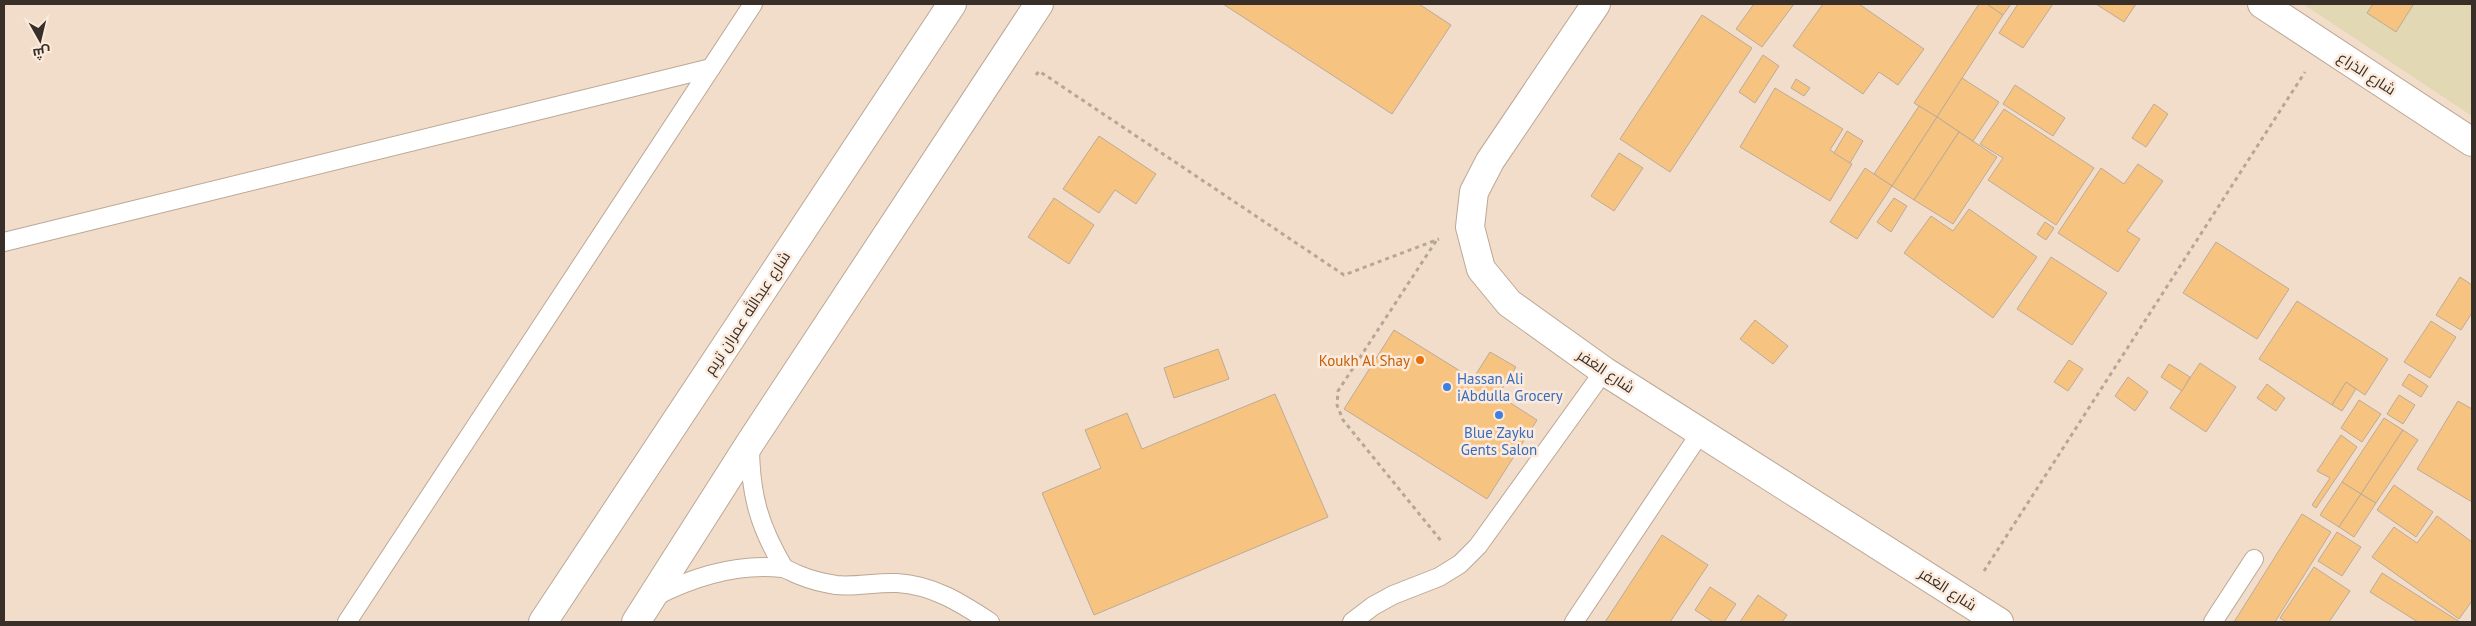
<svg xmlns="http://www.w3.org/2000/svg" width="2476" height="626" font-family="'PT Sans',Cairo,sans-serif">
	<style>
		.sand { fill: #e2d8b3 }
		.building { fill: #f7c380; stroke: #bcab97 }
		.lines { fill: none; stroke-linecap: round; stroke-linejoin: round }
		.service-casing { stroke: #bca896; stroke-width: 20 }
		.minor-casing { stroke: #bca896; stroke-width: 30 }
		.tertiary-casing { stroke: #bca896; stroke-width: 30 }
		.path { stroke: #b7a697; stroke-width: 3; stroke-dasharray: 4 4; stroke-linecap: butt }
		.service { stroke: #fff; stroke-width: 18 }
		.minor { stroke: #fff; stroke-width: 28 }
		.tertiary { stroke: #fff; stroke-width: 28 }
		.food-dot { fill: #e8710a; stroke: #fcebdc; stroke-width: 2 }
		.shop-dot { fill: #3f7fe0; stroke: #fcebdc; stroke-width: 2 }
		.labels { text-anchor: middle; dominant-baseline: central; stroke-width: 5; stroke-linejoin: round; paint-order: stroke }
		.street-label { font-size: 15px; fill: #372f28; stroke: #fcebdc }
		.food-label { font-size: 15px; fill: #c56008; stroke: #fcebdc; text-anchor: end }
		.shop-label { font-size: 15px; fill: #366cbe; stroke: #fcebdc; text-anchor: start }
	</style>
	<rect width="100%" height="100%" fill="#f2ddca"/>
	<polygon class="sand" points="2303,4 2472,4 2472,116"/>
	<g class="building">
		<polygon points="1223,4 1419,4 1451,25 1392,114"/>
		<polygon points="1754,4 1794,4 1762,47 1736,29"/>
		<polygon points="1823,4 1859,4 1924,49 1898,85 1879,72 1863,94 1793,46"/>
		<polygon points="1979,4 1987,4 2003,15 1937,117 1914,103"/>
		<polygon points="1987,4 2011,4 2003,15"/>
		<polygon points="2018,4 2053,4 2023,48 1999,33"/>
		<polygon points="2096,4 2136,4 2124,22"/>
		<polygon points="2373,4 2411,4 2413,5 2396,32 2367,13"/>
		<polygon points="1702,15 1752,48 1670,172 1620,139"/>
		<polygon points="1763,55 1779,66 1755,103 1739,92"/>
		<polygon points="1962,78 1999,102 1973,141 1937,117"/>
		<polygon points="1796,79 1810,88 1804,96 1791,88"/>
		<polygon points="2015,85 2065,118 2053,136 2003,104"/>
		<polygon points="1775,88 1843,129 1830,150 1852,164 1830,201 1740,147"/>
		<polygon points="2154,104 2168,114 2146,147 2132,138"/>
		<polygon points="1919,106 1937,117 1892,186 1874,174"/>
		<polygon points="2004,109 2094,168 2056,225 1988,180 2003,158 1980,144"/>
		<polygon points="1937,117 1959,132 1914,200 1892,186"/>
		<polygon points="1847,131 1863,141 1850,163 1834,153"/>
		<polygon points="1959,132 1997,157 1953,224 1914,200"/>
		<polygon points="1099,136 1156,174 1136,204 1115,190 1099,213 1063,189"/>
		<polygon points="1619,153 1643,168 1614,211 1591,196"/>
		<polygon points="2138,164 2163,181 2127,231 2140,239 2118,272 2058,233 2101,168 2124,184"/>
		<polygon points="1865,168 1892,186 1857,239 1830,222"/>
		<polygon points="1054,198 1094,225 1069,264 1028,237"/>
		<polygon points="1894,198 1907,206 1891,232 1877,222"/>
		<polygon points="1969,209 2037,257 1993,318 1904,253 1931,216 1953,231"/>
		<polygon points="2045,222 2054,228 2046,240 2037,234"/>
		<polygon points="2216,242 2289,289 2257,339 2183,293"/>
		<polygon points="2051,257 2107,293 2072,345 2017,309"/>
		<polygon points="2460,277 2472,285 2472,313 2461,330 2436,315"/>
		<polygon points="2297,301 2388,359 2365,395 2346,382 2332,405 2259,359"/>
		<polygon points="1755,320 1788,346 1773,364 1740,339"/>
		<polygon points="2431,321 2456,337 2430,378 2404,362"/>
		<polygon points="1394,330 1473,379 1490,352 1516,367 1498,395 1537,420 1487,499 1344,409"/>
		<polygon points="1218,349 1229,379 1174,398 1164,368"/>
		<polygon points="2069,360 2083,369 2068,391 2054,382"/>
		<polygon points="2200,363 2236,387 2206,432 2170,408"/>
		<polygon points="2169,364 2190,377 2182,391 2161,377"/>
		<polygon points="2409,374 2428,386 2421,397 2402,385"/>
		<polygon points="2128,377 2148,392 2135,411 2115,396"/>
		<polygon points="2346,382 2356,389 2342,411 2332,405"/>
		<polygon points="2267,384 2285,398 2276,411 2257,398"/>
		<polygon points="1275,394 1328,517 1094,615 1042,493 1101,468 1085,430 1127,413 1142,449"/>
		<polygon points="2399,395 2415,405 2403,424 2387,414"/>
		<polygon points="2359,400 2381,414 2362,442 2341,428"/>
		<polygon points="2458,401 2472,409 2472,502 2417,469"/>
		<polygon points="2384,418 2403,430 2361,494 2342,482"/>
		<polygon points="2403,430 2418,440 2376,503 2361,494"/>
		<polygon points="2341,435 2357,447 2316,508 2312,505 2330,478 2317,471"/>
		<polygon points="2342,482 2361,494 2339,527 2320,515"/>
		<polygon points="2394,485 2433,512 2416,537 2377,510"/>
		<polygon points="2361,494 2376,503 2354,537 2339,527"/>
		<polygon points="2302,514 2331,532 2275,622 2234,622"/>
		<polygon points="2437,516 2472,542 2472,601 2459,619 2372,557 2394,527 2417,543"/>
		<polygon points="2337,532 2361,547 2342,576 2318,561"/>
		<polygon points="1662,535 1708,565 1670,622 1605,622"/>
		<polygon points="2314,567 2350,591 2329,622 2286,622 2280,618"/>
		<polygon points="2382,573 2460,622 2418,622 2370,592"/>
		<polygon points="1710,587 1736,604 1724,622 1713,622 1695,610"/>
		<polygon points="1758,595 1787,615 1782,622 1740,622"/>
	</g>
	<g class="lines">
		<defs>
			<g id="service">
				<polyline points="4,242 711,68"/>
				<path d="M750 445C750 494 759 526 784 568"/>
				<path d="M654 597C693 577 736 563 782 568 788 569 793 573 799 575 811 580 823 583 836 585 856 587 876 582 897 583 933 585 961 603 990 622"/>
				<polyline points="347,622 753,4"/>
				<polyline points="1352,622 1373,606 1393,595 1439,577 1460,564 1478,546 1604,371"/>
				<polyline points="1574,622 1701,432"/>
				<polyline points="2213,622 2254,559"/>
			</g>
			<g id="minor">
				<polyline points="1596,4 1490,161 1474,192 1470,227 1481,269 1509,303 1604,371 1999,622"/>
				<polyline points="2262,4 2472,142"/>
			</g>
			<g id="tertiary">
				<polyline points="543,622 952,4"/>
				<polyline points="636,622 750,443 1039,4"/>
			</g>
		</defs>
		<use href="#service" class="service-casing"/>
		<use href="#minor" class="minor-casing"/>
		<use href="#tertiary" class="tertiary-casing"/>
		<g class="path">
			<polyline points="1036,75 1039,71 1344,275 1439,239"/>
			<polyline points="1436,241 1338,391 1337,405 1343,420 1442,542"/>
			<polyline points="1984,571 2305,72"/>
		</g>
		<use href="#service" class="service"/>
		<use href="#minor" class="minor"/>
		<use href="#tertiary" class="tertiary"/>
	</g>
	<circle class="food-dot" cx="1420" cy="360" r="5"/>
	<g class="shop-dot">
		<circle cx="1447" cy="387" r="5"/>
		<circle cx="1499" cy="415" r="5"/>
	</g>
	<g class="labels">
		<g class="street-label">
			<text transform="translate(2367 73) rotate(33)">شارع الذراع</text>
			<text transform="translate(747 313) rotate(-57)">شارع عبدالله عمران تريم</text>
			<text transform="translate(1606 371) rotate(34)">شارع الغفر</text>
			<text transform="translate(1948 589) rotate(33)">شارع الغفر</text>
		</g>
		<g class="food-label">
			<text x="1410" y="360">Koukh Al Shay</text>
		</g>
		<g class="shop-label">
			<text x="1457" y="378">Hassan Ali<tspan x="1457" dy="17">iAbdulla Grocery</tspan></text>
			<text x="1499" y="432" text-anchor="middle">Blue Zayku<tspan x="1499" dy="17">Gents Salon</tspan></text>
		</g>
	</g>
	<rect width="2476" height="626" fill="none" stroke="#372f28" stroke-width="10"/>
	<g transform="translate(40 40) rotate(172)" stroke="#fcebdc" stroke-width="4" paint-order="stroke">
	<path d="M0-4L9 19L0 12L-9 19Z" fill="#372f28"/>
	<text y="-8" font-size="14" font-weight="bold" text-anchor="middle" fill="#372f28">ش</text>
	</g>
</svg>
